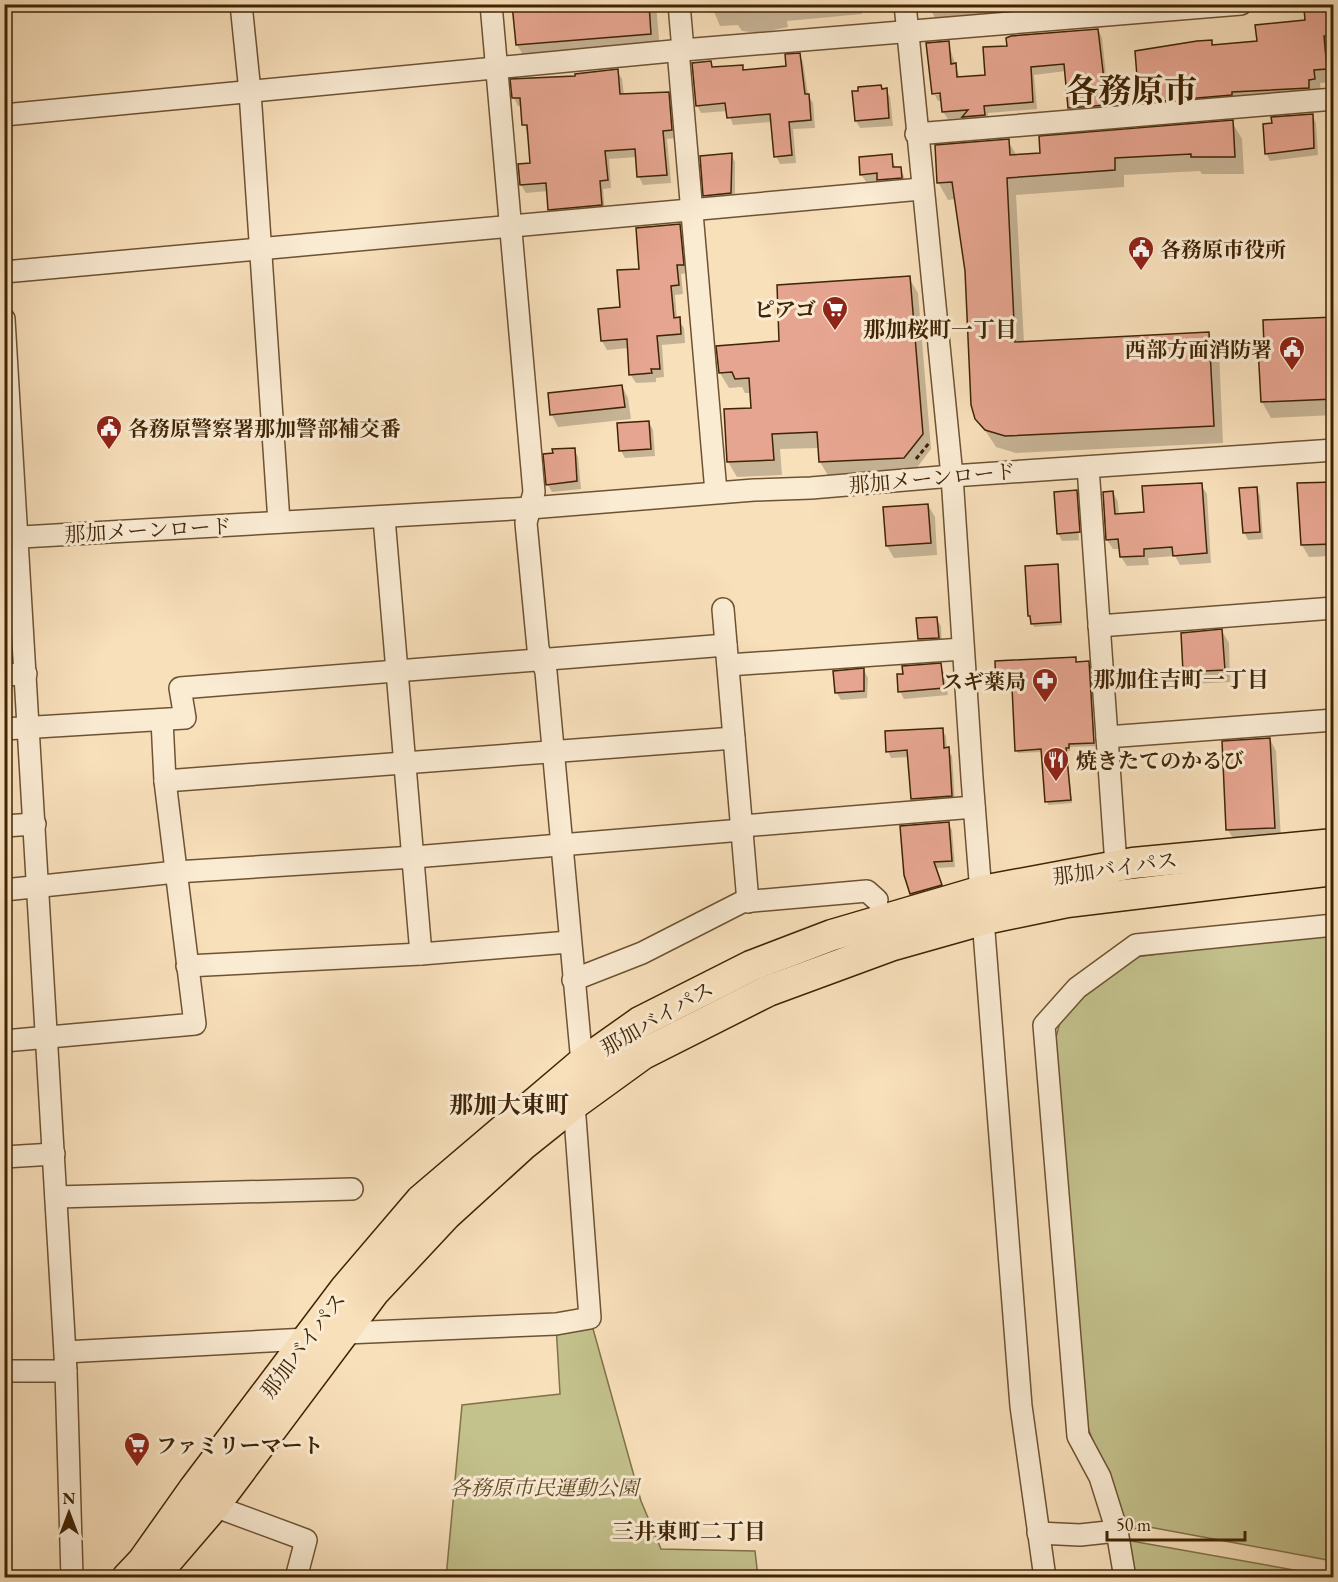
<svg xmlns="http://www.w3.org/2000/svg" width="1338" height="1582" font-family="'EB Garamond','Noto Serif JP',serif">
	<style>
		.green { fill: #c3c18c; stroke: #817248; stroke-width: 1.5 }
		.shadow { fill: #0003; fill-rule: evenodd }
		.building { fill: #e6a590; stroke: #3f2405; stroke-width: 1.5 }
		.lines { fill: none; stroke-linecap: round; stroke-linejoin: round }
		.minor-casing { stroke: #6d5332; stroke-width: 24 }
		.highway-casing { stroke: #3f2405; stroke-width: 33 }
		.path { stroke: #3f2405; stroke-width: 3; stroke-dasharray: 4.5 3; stroke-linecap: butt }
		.minor { stroke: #faebd3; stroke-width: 21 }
		.highway { stroke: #f8e0bb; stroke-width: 30 }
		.labels { text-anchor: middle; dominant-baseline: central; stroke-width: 6; stroke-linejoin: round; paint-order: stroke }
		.poi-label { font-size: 21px; font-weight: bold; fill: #3f2405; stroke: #faebd3; text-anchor: start }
		.street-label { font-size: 21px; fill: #3f2405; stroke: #faebd3 }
		.park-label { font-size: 21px; font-style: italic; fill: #604b27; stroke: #faebd3 }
		.neighbourhood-label { font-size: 22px; font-weight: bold; fill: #3f2405; stroke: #faebd3 }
		.quarter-label { font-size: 24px; font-weight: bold; fill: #3f2405; stroke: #faebd3 }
		.town-label { font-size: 33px; font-weight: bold; fill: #3f2405; stroke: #faebd3 }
	</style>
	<rect width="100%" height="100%" fill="#f8e0bb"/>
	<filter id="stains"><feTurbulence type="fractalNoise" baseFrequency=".00333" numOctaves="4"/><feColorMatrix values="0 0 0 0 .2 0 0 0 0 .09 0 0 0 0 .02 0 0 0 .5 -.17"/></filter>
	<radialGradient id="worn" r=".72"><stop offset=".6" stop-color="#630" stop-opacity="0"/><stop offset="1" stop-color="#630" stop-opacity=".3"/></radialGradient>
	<g class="green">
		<polygon points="1333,930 1333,1561 1149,1527 1126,1530 1084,1417 1054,1045 1061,1018 1098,967 1136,957"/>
		<polygon points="590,1318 641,1501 661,1549 755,1551 758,1577 446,1578 462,1405 560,1394 556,1324"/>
		<polygon points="1124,1539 1137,1542 1333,1577 1134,1577"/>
	</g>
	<g class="shadow">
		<polygon points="514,4 656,4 660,50 527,61 517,45"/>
		<polygon points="711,4 861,4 862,14 787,21 788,27 760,33 742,31 738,25 720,26"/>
		<polygon points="928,4 1003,4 1004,16 935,18"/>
		<polygon points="1325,9 1333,22 1334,49 1331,49 1333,82 1320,83 1321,92 1148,115 1140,102 1211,42 1213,47 1258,43 1306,21"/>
		<polygon points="1098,30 1102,38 1110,112 1074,115 1069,108 1066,71 1034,75 1037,109 988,113 988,123 967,124 964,118 948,119 943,112 943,101 938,101 935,95 948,94 948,91 934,94 948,42 960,79 987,77 1009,47"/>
		<polygon points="799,55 803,62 808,95 813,103 815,128 793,129 796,163 780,164 776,156 772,122 733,125 728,111 701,113 697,105 710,63 714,69 742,67 744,71 787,67"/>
		<polygon points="617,71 622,79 624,95 668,94 673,102 676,138 667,139 671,183 643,185 639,177 637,157 609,159 611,188 603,189 605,213 554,218 549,210 548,191 526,193 521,185 532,165 522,106 518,106 514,98 577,77"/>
		<polygon points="883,90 886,90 890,97 893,126 860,128 856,121"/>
		<polygon points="1312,115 1316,123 1318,155 1270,161 1266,153"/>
		<polygon points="1232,122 1242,139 1244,174 1202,174 1200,171 1124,175 1124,187 1016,195 1024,343 1209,334 1219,351 1223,443 1016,453 996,447 977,418 966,271 956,199 948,200 938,182 1008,141 1017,156 1042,154"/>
		<polygon points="731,154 735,162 735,201 709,203 705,195"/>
		<polygon points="891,156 896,169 900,168 904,176 905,185 883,187 879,181 866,182 861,174"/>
		<polygon points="679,225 684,234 688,273 681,274 683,294 675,295 677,319 684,328 685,343 662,345 664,377 656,378 656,382 636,383 630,374 629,348 607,350 602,341 641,270"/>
		<polygon points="909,278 918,293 931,449 913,473 829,477 820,462 819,448 780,449 782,475 737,477 728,462 753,409 751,393 745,393 742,387 729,388 720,373"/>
		<polygon points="1334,318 1334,415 1271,418 1262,402 1259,349"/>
		<polygon points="622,386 628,398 631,419 558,427 552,415"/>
		<polygon points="649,422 653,430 655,456 625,458 621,451"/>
		<polygon points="574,449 578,457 581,489 552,492 548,485"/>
		<polygon points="1334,482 1334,556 1309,557 1302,545 1299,485"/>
		<polygon points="1201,485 1207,494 1211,563 1180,565 1175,556 1148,558 1149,565 1127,566 1121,557 1121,549 1113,549 1107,540 1113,492 1118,502 1119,515 1145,514"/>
		<polygon points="1256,488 1260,496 1263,539 1248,540 1244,532"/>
		<path d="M1076 492 1080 500 1083 540 1062 541 1058 533ZM1076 498H1079L1082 540H1079Z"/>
		<polygon points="928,505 935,517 937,555 894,558 887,546"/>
		<polygon points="1057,566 1062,625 1034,627 1029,615"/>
		<polygon points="936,618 941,626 942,645 924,646 920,639"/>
		<polygon points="1222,631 1229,643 1230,682 1191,684 1184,672 1182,634"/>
		<polygon points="1075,658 1077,663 1088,663 1090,666 1095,746 1070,747 1070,751 1067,751 1072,803 1048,805 1042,752 1018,753 1016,750 1013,690 1000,691 996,662"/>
		<polygon points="940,665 944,673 948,695 904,699 900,691"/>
		<polygon points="864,670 868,678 867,698 841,700 836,692"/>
		<polygon points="942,730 946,736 947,749 952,756 955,802 917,806 913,799 909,757 891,758 888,751"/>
		<polygon points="1270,739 1276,751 1281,839 1235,842 1228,830"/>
		<polygon points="948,823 952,830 955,867 937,868 944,891 915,900 911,894"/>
	</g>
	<g class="building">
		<polygon points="512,4 649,4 651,34 516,45"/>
		<polygon points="1326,8 1329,36 1324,36 1327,69 1314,70 1315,79 1309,80 1309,88 1232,92 1232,95 1139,103 1135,51 1197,41 1212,40 1212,45 1257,41 1255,25 1305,20 1304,9"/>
		<polygon points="1098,29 1107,105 1068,108 1064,64 1031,67 1033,102 984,106 985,115 962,117 968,110 942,112 940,93 932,94 926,43 949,41 951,64 956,63 957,77 985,75 983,47 1007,46 1006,38 1011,36"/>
		<polygon points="800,53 805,94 809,94 811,120 789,122 792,155 774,157 770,114 727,118 725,103 696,106 692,63 711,61 712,67 743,65 743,70 786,66 785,54"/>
		<polygon points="618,69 620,94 669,92 672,130 663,131 667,175 637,177 635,149 605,151 608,180 600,181 602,205 548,210 546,183 520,185 518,164 530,163 527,125 522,125 520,98 512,98 510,79 575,76 575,74"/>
		<polygon points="881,85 882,89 887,88 889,118 855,121 852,91 858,91 858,87"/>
		<polygon points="1313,114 1314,148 1265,154 1263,124 1272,123 1271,117"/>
		<polygon points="1233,120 1235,157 1191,157 1191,154 1115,158 1115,170 1007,178 1015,342 1209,332 1214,426 1005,436 985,430 975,419 971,405 965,271 952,182 937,183 935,145 1009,139 1010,155 1040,153 1039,136"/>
		<polygon points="732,153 731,193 703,196 700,156"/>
		<polygon points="892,154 893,167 901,167 902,178 877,180 877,173 860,175 859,157"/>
		<polygon points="680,224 684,265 677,265 679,285 671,286 674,318 680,317 681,334 657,336 660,369 651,369 652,373 629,375 627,339 601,341 598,309 620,307 617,270 639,269 636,228"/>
		<polygon points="910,276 923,434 904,458 819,462 817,432 772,434 774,460 727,462 724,409 751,408 749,378 735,379 732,372 719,373 716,346 779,341 777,285"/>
		<polygon points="1334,317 1334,399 1261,402 1258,348 1264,347 1263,320"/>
		<polygon points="622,385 625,407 550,415 548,393"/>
		<polygon points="649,421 651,449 619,451 617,423"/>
		<polygon points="575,448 577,481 546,485 543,454 553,453 552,449"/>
		<polygon points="1334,482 1334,544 1301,545 1297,483"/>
		<polygon points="1202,483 1207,553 1173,556 1172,547 1144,549 1144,556 1120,557 1118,539 1106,540 1103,492 1113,491 1115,514 1144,512 1142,486"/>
		<polygon points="1257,487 1260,532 1243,533 1239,488"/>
		<polygon points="1077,490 1080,532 1057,534 1054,492"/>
		<polygon points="928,504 931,543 886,546 883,507"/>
		<polygon points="1058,564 1061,622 1031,624 1030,616 1028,616 1025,566"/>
		<polygon points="937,617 939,638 918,639 916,618"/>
		<polygon points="1222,629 1225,670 1183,672 1181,633"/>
		<polygon points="1076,657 1076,662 1089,661 1094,743 1069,744 1069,748 1066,748 1071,800 1045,802 1041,749 1015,751 1012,687 996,688 995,661"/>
		<polygon points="941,663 944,688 898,692 897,674 903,674 902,666"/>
		<polygon points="864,668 864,691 835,693 833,671"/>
		<polygon points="943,728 944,748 949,747 952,796 911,799 907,750 886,752 885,731"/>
		<polygon points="1270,738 1275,828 1226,830 1222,741"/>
		<polygon points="949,822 952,861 934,862 942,885 910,894 904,875 900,826"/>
	</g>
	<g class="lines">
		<defs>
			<g id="minor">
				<polyline points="241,4 250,92 279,522"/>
				<polyline points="679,4 683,50"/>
				<polyline points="905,4 952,476 972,778 1021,1406 1045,1578"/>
				<polyline points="678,50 716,492"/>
				<polyline points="4,115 683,50 1241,4"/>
				<polyline points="916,134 1334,99"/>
				<polyline points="4,272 921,189"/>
				<polyline points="4,319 66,1371 72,1578"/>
				<polyline points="1088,467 1116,865"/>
				<polyline points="384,518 421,954"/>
				<polyline points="4,538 530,508 754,490 811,488 952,476 1334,450"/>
				<polyline points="723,609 748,902"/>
				<polyline points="1099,626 1334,608"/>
				<polyline points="728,665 963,649"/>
				<polyline points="4,675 26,674"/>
				<polyline points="4,729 185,718 180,688 726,645"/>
				<polyline points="1107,737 1334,720"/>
				<polyline points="165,781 734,738"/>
				<polyline points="4,826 35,824"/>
				<polyline points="742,826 974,807"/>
				<polyline points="4,890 176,872 414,857 742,830"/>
				<polyline points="187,966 421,954 569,942"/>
				<polyline points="573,980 642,953 742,902 867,891 877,900"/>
				<polyline points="4,1041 195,1024 165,781 162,720"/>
				<polyline points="4,1157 54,1154"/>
				<polyline points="56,1197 352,1189"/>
				<polyline points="346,1333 556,1324 590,1318 574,1104 582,1063 546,672 538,648 526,523 534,492 491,4"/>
				<polyline points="65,1352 307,1339"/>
				<polyline points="4,1371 66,1371"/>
				<polyline points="214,1506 306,1540 296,1578"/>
				<polyline points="1038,1533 1080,1535 1117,1531"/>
				<polyline points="1125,1578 1117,1531 1100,1477 1078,1436 1044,1025 1077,988 1136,945 1334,925"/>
			</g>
			<g id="highway">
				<polyline points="154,1576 214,1506 374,1292 446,1215 524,1144 574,1104 643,1054 768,991 893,945 985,919 1067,902 1334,870"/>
				<polyline points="127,1578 143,1561 194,1489 345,1289 421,1200 582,1063 640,1022 751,966 832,935 982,891 1133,863 1334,844"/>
			</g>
		</defs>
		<use href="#minor" class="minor-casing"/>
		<use href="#highway" class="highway-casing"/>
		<polyline class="path" points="916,459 929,443"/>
		<use href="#minor" class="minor"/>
		<use href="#highway" class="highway"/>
	</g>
	<defs>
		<symbol id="civic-pin" viewBox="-11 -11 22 30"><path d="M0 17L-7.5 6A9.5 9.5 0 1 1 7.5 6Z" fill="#8f2418" stroke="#faebd3"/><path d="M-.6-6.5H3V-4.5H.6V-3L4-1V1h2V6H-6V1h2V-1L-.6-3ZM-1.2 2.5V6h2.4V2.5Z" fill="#fff"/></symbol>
		<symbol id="supermarket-pin" viewBox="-11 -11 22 30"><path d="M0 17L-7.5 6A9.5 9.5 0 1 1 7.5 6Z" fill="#8f2418" stroke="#faebd3"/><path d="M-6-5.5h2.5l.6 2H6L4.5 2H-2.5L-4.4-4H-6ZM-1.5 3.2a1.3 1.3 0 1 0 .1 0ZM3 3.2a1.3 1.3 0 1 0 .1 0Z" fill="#fff"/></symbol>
		<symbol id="pharmacy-pin" viewBox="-11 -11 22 30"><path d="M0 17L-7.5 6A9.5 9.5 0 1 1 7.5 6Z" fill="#8f2418" stroke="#faebd3"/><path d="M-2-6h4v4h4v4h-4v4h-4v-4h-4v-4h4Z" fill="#fff"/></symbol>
		<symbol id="restaurant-pin" viewBox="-11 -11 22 30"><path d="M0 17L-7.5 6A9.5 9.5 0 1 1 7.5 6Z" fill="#8f2418" stroke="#faebd3"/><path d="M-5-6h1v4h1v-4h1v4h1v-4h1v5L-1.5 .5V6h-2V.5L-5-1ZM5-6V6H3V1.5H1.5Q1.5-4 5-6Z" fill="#fff"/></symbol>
	</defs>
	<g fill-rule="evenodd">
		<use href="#civic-pin" x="1126" y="234" width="30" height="40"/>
		<use href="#supermarket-pin" x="820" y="294" width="30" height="40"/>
		<use href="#civic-pin" x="1277" y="334" width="30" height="40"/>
		<use href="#civic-pin" x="94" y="413" width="30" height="40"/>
		<use href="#pharmacy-pin" x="1030" y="666" width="30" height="40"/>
		<use href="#restaurant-pin" x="1041" y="745" width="30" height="40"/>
		<use href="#supermarket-pin" x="122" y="1430" width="30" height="40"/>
	</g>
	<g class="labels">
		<g class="poi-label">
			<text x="1160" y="249">各務原市役所</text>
			<text x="816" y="309" text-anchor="end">ピアゴ</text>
			<text x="1272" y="349" text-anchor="end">西部方面消防署</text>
			<text x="128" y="428">各務原警察署那加警部補交番</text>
			<text x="1026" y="681" text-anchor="end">スギ薬局</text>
			<text x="1076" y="760">焼きたてのかるび</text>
			<text x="156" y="1445">ファミリーマート</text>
		</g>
		<g class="street-label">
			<text transform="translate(932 478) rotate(-5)">那加メーンロード</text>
			<text transform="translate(148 530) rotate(-3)">那加メーンロード</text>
			<text transform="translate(1115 868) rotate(-8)">那加バイパス</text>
			<text transform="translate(657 1018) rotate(-30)">那加バイパス</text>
			<text transform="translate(303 1345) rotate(-53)">那加バイパス</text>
		</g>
		<g class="park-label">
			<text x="544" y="1487">各務原市民運動公園</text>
		</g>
		<g class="neighbourhood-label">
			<text x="940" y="329">那加桜町一丁目</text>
			<text x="1181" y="679">那加住吉町一丁目</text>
			<text x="689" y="1531">三井東町二丁目</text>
		</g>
		<g class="quarter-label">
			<text x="509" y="1104">那加大東町</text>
		</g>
		<g class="town-label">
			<text x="1131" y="90">各務原市</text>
		</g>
	</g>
	<rect width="1338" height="1582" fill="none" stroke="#f8e0bb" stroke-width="24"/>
	<rect x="6" y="6" width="1326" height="1570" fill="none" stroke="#3f2405" stroke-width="3"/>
	<rect x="12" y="12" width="1314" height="1558" fill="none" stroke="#3f2405" stroke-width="1.5"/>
	<g transform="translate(69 1513)" stroke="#faebd3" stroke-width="4.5" paint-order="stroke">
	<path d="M0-4.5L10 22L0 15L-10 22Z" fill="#3f2405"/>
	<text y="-9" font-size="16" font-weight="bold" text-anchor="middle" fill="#3f2405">N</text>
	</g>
	<path d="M1107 1531v9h138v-9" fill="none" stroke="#3f2405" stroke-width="3"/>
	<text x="1116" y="1531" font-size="18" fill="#3f2405" stroke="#faebd3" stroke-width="4.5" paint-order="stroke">50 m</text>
	<rect width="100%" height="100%" filter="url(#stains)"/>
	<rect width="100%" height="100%" fill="url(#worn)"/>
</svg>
